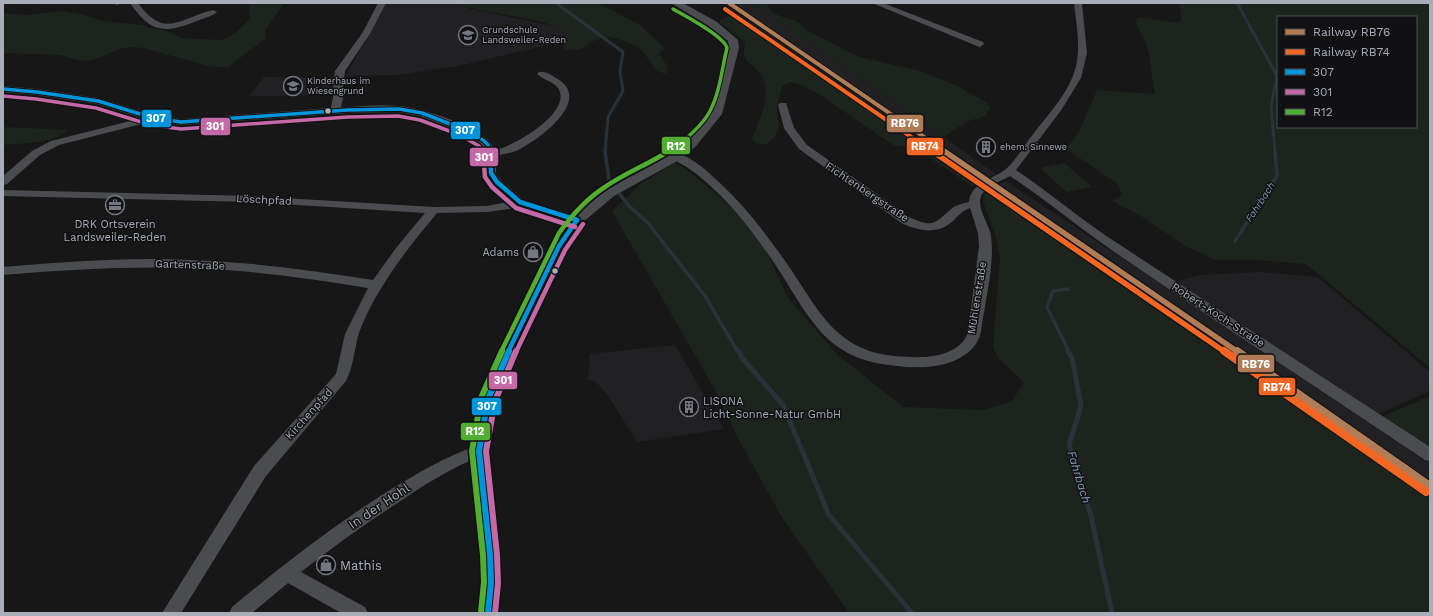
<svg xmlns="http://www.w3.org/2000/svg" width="1433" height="616" font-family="'Work Sans',sans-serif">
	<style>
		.built { fill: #212123 }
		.green { fill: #1d241e; fill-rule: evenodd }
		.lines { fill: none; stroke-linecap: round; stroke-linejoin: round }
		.stream-far2 { stroke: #2a3239; stroke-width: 3 }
		.stream-far1 { stroke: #2a3239; stroke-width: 3.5 }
		.stream { stroke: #2a3239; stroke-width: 5 }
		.minor { fill: #4b4c50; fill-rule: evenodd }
		.tertiary { fill: #4b4c50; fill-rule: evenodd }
		.bus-1-far2-casing { stroke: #111113; stroke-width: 5.5 }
		.bus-1-far1-casing { stroke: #111113; stroke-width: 8 }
		.bus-1-casing { stroke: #111113; stroke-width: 9 }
		.bus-2-far2-casing { stroke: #111113; stroke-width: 5.5 }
		.bus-2-far1-casing { stroke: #111113; stroke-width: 8 }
		.bus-2-casing { stroke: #111113; stroke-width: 9 }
		.bus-3-far2-casing { stroke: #111113; stroke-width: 5.5 }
		.bus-3-far1-casing { stroke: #111113; stroke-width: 8 }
		.bus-3-casing { stroke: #111113; stroke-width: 9 }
		.bus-1-far2 { stroke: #0095da; stroke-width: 3.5 }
		.bus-1-far1 { stroke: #0095da; stroke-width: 4.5 }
		.bus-1 { stroke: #0095da; stroke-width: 6 }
		.bus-2-far2 { stroke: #c36aa6; stroke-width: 3.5 }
		.bus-2-far1 { stroke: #c36aa6; stroke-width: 4.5 }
		.bus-2 { stroke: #c36aa6; stroke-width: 6 }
		.bus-3-far2 { stroke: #51ae31; stroke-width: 3.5 }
		.bus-3-far1 { stroke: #51ae31; stroke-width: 4.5 }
		.bus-3 { stroke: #51ae31; stroke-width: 6 }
		.rail-1-far2-casing { stroke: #111113; stroke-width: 6 }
		.rail-1-far1-casing { stroke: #111113; stroke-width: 8 }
		.rail-1-casing { stroke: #111113; stroke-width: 10 }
		.rail-2-far2-casing { stroke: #111113; stroke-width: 6 }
		.rail-2-far1-casing { stroke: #111113; stroke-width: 8 }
		.rail-2-casing { stroke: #111113; stroke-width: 10 }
		.rail-1-far2 { stroke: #b07c57; stroke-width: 4 }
		.rail-1-far1 { stroke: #b07c57; stroke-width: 5.5 }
		.rail-1 { stroke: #b07c57; stroke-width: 8 }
		.rail-2-far2 { stroke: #f26522; stroke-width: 4 }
		.rail-2-far1 { stroke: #f26522; stroke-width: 5.5 }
		.rail-2 { stroke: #f26522; stroke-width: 8 }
		.bus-dot { fill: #a8adb8; stroke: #111113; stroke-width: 1.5 }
		.labels { text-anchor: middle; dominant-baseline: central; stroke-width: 3; stroke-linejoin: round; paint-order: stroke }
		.far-poi-label { font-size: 9px; fill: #a8adb8; stroke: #111113; text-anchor: start }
		.far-water-label { font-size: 10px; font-style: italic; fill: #7f9bb3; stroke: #111113 }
		.street-label { font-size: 11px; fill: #a8adb8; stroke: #111113 }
		.poi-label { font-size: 11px; fill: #a8adb8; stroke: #111113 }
		.water-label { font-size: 12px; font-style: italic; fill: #7f9bb3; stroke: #111113 }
		.near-street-label { font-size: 13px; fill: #a8adb8; stroke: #111113 }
		.near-poi-label { font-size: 13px; fill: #a8adb8; stroke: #111113; text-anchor: start }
		.line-badge { stroke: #111113; stroke-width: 1.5 }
		.badge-label { font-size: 11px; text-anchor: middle; font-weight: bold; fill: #fff }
	</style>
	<rect width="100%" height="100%" fill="#171717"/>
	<g class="built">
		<polygon points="385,3 453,3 471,9 559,27 569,31 568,40 459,66 396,75 346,76"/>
		<polygon points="723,3 752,3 811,43 996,174 981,180"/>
		<polygon points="264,77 327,78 332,93 295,96 249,96"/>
		<polygon points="1006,181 1399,442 1430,464 1430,493 1379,455 992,187"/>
		<polygon points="1261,272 1318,277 1430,372 1428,392 1374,416 1173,282 1200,275"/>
		<polygon points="675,345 724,429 637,442 607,394 595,381 586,379 588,376 590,354"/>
	</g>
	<g class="green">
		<polygon points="251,3 284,3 265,31 266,38 228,67 212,67 144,48 130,47 120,49 93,60 82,61 60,55 3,53 3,13 27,15 63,11 80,14 103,21 143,25 149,28 162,30 172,33 180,38 222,40 234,34 250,19 249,8"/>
		<path d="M453 3H598L640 25 665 48 659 54 668 67 666 74 657 71 641 49 625 41 609 37 593 41 580 49 565 50 563 46 568 40 569 31C532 16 491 15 453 3Z"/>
		<polygon points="752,3 766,3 772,12 782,17 795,20 808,31 859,57 921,71 959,87 987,103 990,109 985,116 966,122 944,137 811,43"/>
		<path d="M1180 3H1430V368L1306 264 1257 260H1216L1187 247 1141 216 1112 201 1122 195 1118 184 1066 149 1079 132 1097 90 1155 94C1151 78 1152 60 1146 44 1143 36 1138 28 1135 21L1139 17 1178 23 1181 21ZM1278 17H1416V127H1278Z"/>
		<path d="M729 16H742L981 180 978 185 972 186 924 154 909 147 893 145 819 94 801 85 790 82 782 86 777 106 779 128 774 138 765 145 755 143 752 138C759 124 773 90 761 75 750 60 741 65 745 42L720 23V20Z"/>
		<path d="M3 127 68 130C51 144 23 143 3 145Z"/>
		<polygon points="675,163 686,169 728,204 761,240 788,298 838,355 903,407 984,410 1012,401 1024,382 999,359 993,348 1000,257 995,233 983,202 984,195 992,187 1379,455 1430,493 1430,613 849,613 781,516 739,440 715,390 612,211 642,183"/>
		<polygon points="1064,163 1092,187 1067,192 1040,168"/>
		<polygon points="1430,396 1430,464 1369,422"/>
	</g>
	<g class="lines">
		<g class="stream-far2">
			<polyline points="556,3 623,52 620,71 623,91 608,117 605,152"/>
			<polyline points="1237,3 1277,76 1271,107 1275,152"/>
		</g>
		<g class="stream-far1">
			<polyline points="605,151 609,180 629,206 648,223 705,296 738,352"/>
			<polyline points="1235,241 1277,176 1275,151"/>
			<polyline points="1068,289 1053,291 1047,307 1069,352"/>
		</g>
		<g class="stream">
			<polyline points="738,351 743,359 783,405 829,515 912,613"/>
			<polyline points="1068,351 1072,358 1081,406 1069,445 1091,516 1112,613"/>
		</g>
		<g class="minor">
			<polygon points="112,3 121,3 117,5"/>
			<path d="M130 3H138C165 40 179 18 213 10L217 12C212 17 203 18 197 21 164 34 151 33 130 3Z"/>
			<path d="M378 3H386L371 32 345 71 343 85 344 92 341 108C359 106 380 104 399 106 422 108 487 128 495 150 513 147 574 112 558 88 553 81 543 80 537 74L539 72C545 71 551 75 556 78 594 99 541 138 520 149 513 153 504 154 496 156V173L501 180 524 200 581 217 583 220 581 223 577 224 520 206 509 209 487 212 437 213C408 248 380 283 362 325 354 343 355 364 346 381L266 476 181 613H162L254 466 336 374 345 334 368 288C308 278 248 270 188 268 126 266 64 270 3 275V267C65 262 127 257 189 260 251 262 312 270 373 280L396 248 425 213 251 202 3 196V190L251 196 434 207 487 206 512 201 493 184 486 173V154L483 146 479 142 459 131 420 116 399 112 348 113 181 125 153 121 59 145 40 155 7 184 3 185V176L32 151 51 141 142 118 97 104 37 95 3 92V86L37 89 98 98 154 115 181 119 331 108 334 92 333 85 335 71 363 32Z"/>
			<polygon points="872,3 883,3 983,42 984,44 980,47 977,46"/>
			<path d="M1074 3H1082L1087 53 1081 78 1062 109 1016 170C1046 190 1073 213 1102 233 1211 305 1321 376 1430 447V461L1425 460C1321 390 1216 322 1113 251 1078 227 1045 199 1010 176 1002 181 987 185 982 194 975 207 989 223 991 236 995 263 985 302 981 331 978 349 962 359 945 364 929 368 913 368 897 366 830 360 814 326 782 275 768 253 752 231 735 211 722 196 707 182 691 170 685 165 675 162 671 156L676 153C693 157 708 172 721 184 747 208 769 238 790 268 819 311 836 350 894 356 907 357 921 358 933 356 948 354 965 346 968 331L979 246 978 233 970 208C962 211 959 215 953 221 938 235 920 231 903 224L799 149 784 128 778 105 780 103H786L794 128 807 145 911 218C934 228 935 223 951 209 956 205 963 203 969 202 971 182 994 179 1006 169 1017 159 1025 144 1034 133 1051 111 1073 88 1077 61 1080 41 1076 22 1074 3Z"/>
			<path d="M479 445 484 447 487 451 484 455C452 467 424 485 396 504 363 525 332 548 301 572L365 607 368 613H341L288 583 252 613H229L232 607C280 567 329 529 382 495 414 475 444 457 479 445Z"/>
		</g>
		<polygon class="tertiary" points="671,3 683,3 717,22 738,40 739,48 722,114 696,146 681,159 614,196 582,223 572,237 512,363 497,399 488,451 501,555 502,582 499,613 477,613 480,582 479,555 470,451 479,399 494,363 560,233 572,217 604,190 671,153 688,140 710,113 729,48 728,41 709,26"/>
		<defs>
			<polyline id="bus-1-far2" points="3,89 37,92 98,101 153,118 181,122 348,110 399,109 422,113 463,129 483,140 488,145 490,152"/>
			<g id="bus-1-far1">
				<polyline points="490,151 491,173 497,182 520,202 577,220"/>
				<polyline points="508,352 559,246 577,220"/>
			</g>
			<polyline id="bus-1" points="488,613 491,582 490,555 479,451 488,399 509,351"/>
			<polyline id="bus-2-far2" points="3,96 36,99 96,108 151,125 181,129 348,117 398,116 420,120 460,135 479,146 483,152"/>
			<g id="bus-2-far1">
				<polyline points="483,151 485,177 492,187 516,208 575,227"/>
				<polyline points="516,352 565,250 583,224"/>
			</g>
			<polyline id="bus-2" points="495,613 498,583 497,555 486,451 495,401 516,351"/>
			<path id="bus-3-far2" d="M668 152C684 141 701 128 710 111 720 92 722 68 727 48 724 36 685 16 673 9"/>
			<path id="bus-3-far1" d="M501 352 559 233C572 215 586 199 605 187 625 173 649 164 669 151"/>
			<polyline id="bus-3" points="481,612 484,582 483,555 472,451 481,398 502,351"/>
		</defs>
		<use href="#bus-1-far2" class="bus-1-far2-casing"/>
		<use href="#bus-1-far1" class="bus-1-far1-casing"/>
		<use href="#bus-1" class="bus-1-casing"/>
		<use href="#bus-2-far2" class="bus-2-far2-casing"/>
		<use href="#bus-2-far1" class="bus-2-far1-casing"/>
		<use href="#bus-2" class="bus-2-casing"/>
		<use href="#bus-3-far2" class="bus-3-far2-casing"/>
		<use href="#bus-3-far1" class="bus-3-far1-casing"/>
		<use href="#bus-3" class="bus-3-casing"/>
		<use href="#bus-1-far2" class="bus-1-far2"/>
		<use href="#bus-1-far1" class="bus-1-far1"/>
		<use href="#bus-1" class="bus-1"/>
		<use href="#bus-2-far2" class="bus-2-far2"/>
		<use href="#bus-2-far1" class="bus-2-far1"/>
		<use href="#bus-2" class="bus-2"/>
		<use href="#bus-3-far2" class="bus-3-far2"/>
		<use href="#bus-3-far1" class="bus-3-far1"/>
		<use href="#bus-3" class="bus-3"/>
		<defs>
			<polyline id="rail-1-far2" points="729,3 946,152"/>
			<polyline id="rail-1-far1" points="944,151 1238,352"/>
			<polyline id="rail-1" points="1237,351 1430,486"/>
			<polyline id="rail-2-far2" points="725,9 933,152"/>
			<polyline id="rail-2-far1" points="932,151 1225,352"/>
			<polyline id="rail-2" points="1224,351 1426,492"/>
		</defs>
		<use href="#rail-1-far2" class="rail-1-far2-casing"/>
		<use href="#rail-1-far1" class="rail-1-far1-casing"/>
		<use href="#rail-1" class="rail-1-casing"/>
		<use href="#rail-2-far2" class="rail-2-far2-casing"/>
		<use href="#rail-2-far1" class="rail-2-far1-casing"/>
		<use href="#rail-2" class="rail-2-casing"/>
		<use href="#rail-1-far2" class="rail-1-far2"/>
		<use href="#rail-1-far1" class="rail-1-far1"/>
		<use href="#rail-1" class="rail-1"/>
		<use href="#rail-2-far2" class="rail-2-far2"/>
		<use href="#rail-2-far1" class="rail-2-far1"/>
		<use href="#rail-2" class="rail-2"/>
	</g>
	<defs>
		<symbol id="school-ring" viewBox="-11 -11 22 22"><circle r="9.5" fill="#111113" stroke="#757880" stroke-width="1.5"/><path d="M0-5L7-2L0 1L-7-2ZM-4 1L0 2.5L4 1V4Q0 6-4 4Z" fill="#757880"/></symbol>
		<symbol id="building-ring" viewBox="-11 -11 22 22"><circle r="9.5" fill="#111113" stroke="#757880" stroke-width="1.5"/><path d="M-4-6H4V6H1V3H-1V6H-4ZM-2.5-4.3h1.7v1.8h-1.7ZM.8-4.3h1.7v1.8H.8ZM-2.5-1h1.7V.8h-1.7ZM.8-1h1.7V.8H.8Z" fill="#757880"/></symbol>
		<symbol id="office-ring" viewBox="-11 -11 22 22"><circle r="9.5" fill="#111113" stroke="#757880" stroke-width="1.5"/><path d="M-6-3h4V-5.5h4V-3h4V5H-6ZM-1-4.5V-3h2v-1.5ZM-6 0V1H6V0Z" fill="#757880"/></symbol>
		<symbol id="shop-ring" viewBox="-11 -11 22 22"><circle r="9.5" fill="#111113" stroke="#757880" stroke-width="1.5"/><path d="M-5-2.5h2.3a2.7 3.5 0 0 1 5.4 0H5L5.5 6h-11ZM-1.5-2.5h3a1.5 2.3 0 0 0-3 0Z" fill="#757880"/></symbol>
	</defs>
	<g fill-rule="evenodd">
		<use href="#school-ring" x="457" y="24" width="22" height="22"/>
		<use href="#school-ring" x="282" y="75" width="22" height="22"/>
		<use href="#building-ring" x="975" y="136" width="22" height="22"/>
		<use href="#office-ring" x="104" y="194" width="22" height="22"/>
		<use href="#shop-ring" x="522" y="241" width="22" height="22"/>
		<use href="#building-ring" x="678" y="396" width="22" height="22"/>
		<use href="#shop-ring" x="315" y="554" width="22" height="22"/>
	</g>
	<g class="bus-dot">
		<circle cx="328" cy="111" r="3.5"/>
		<circle cx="555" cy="271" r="3.5"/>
	</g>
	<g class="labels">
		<g class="far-poi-label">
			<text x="482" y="30">Grundschule<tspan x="482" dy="10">Landsweiler-Reden</tspan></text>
			<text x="307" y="81">Kinderhaus im<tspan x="307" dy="10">Wiesengrund</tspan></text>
			<text x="1000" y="147">ehem. Sinnewe</text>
		</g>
		<g class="far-water-label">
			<text transform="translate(1260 202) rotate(-57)">Fahrbach</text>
		</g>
		<g class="street-label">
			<text transform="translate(867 192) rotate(34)">Fichtenbergstraße</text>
			<text transform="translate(264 200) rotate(3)">Löschpfad</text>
			<text transform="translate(190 265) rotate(2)">Gartenstraße</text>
			<text transform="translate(977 298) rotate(-81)">Mühlenstraße</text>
			<text transform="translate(1218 315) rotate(33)">Robert-Koch-Straße</text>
			<text transform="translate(309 414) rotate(-48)">Kirchenpfad</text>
		</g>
		<g class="poi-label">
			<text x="115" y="224">DRK Ortsverein<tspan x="115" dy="13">Landsweiler-Reden</tspan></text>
			<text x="519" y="252" text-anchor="end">Adams</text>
			<text x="703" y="401" text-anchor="start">LISONA<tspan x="703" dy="13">Licht-Sonne-Natur GmbH</tspan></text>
		</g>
		<g class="water-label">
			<text transform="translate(1079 477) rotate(73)">Fahrbach</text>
		</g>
		<g class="near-street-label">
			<text transform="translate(379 506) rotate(-34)">In der Hohl</text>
		</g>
		<g class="near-poi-label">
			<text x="340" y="565">Mathis</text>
		</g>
	</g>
	<g class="line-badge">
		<rect x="141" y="109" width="31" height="19" rx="4" fill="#0095da"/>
		<rect x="886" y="114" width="38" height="19" rx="4" fill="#b07c57"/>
		<rect x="200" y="117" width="31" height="19" rx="4" fill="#c36aa6"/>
		<rect x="450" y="121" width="31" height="19" rx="4" fill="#0095da"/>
		<rect x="661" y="136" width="30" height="19" rx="4" fill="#51ae31"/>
		<rect x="906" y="137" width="38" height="19" rx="4" fill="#f26522"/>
		<rect x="469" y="147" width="30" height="20" rx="4" fill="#c36aa6"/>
		<rect x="1237" y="354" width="38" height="19" rx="4" fill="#b07c57"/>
		<rect x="488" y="371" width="30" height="19" rx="4" fill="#c36aa6"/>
		<rect x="1258" y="377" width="38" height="19" rx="4" fill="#f26522"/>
		<rect x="471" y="397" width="31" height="19" rx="4" fill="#0095da"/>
		<rect x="460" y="422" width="31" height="19" rx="4" fill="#51ae31"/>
	</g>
	<g class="badge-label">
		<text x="156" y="122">307</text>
		<text x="905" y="127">RB76</text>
		<text x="215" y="130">301</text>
		<text x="465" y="134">307</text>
		<text x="676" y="150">R12</text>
		<text x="925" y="150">RB74</text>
		<text x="484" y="161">301</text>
		<text x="1256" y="368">RB76</text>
		<text x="503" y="384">301</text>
		<text x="1277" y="391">RB74</text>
		<text x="487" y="410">307</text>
		<text x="475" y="435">R12</text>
	</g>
	<rect width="1433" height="616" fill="none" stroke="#a8adb8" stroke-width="8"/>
	<rect x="1277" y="16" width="140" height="112" fill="#111113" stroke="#4d4f55"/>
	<rect x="1285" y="29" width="20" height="6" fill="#b07c57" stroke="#4d4f55"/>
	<text x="1313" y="36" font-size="12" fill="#a8adb8">Railway RB76</text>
	<rect x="1285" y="49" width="20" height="6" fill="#f26522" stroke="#4d4f55"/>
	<text x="1313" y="56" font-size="12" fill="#a8adb8">Railway RB74</text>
	<rect x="1285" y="69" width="20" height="6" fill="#0095da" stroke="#4d4f55"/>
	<text x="1313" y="76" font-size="12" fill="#a8adb8">307</text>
	<rect x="1285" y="89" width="20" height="6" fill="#c36aa6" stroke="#4d4f55"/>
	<text x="1313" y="96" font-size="12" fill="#a8adb8">301</text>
	<rect x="1285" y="109" width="20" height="6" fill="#51ae31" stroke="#4d4f55"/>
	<text x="1313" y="116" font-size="12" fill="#a8adb8">R12</text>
</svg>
